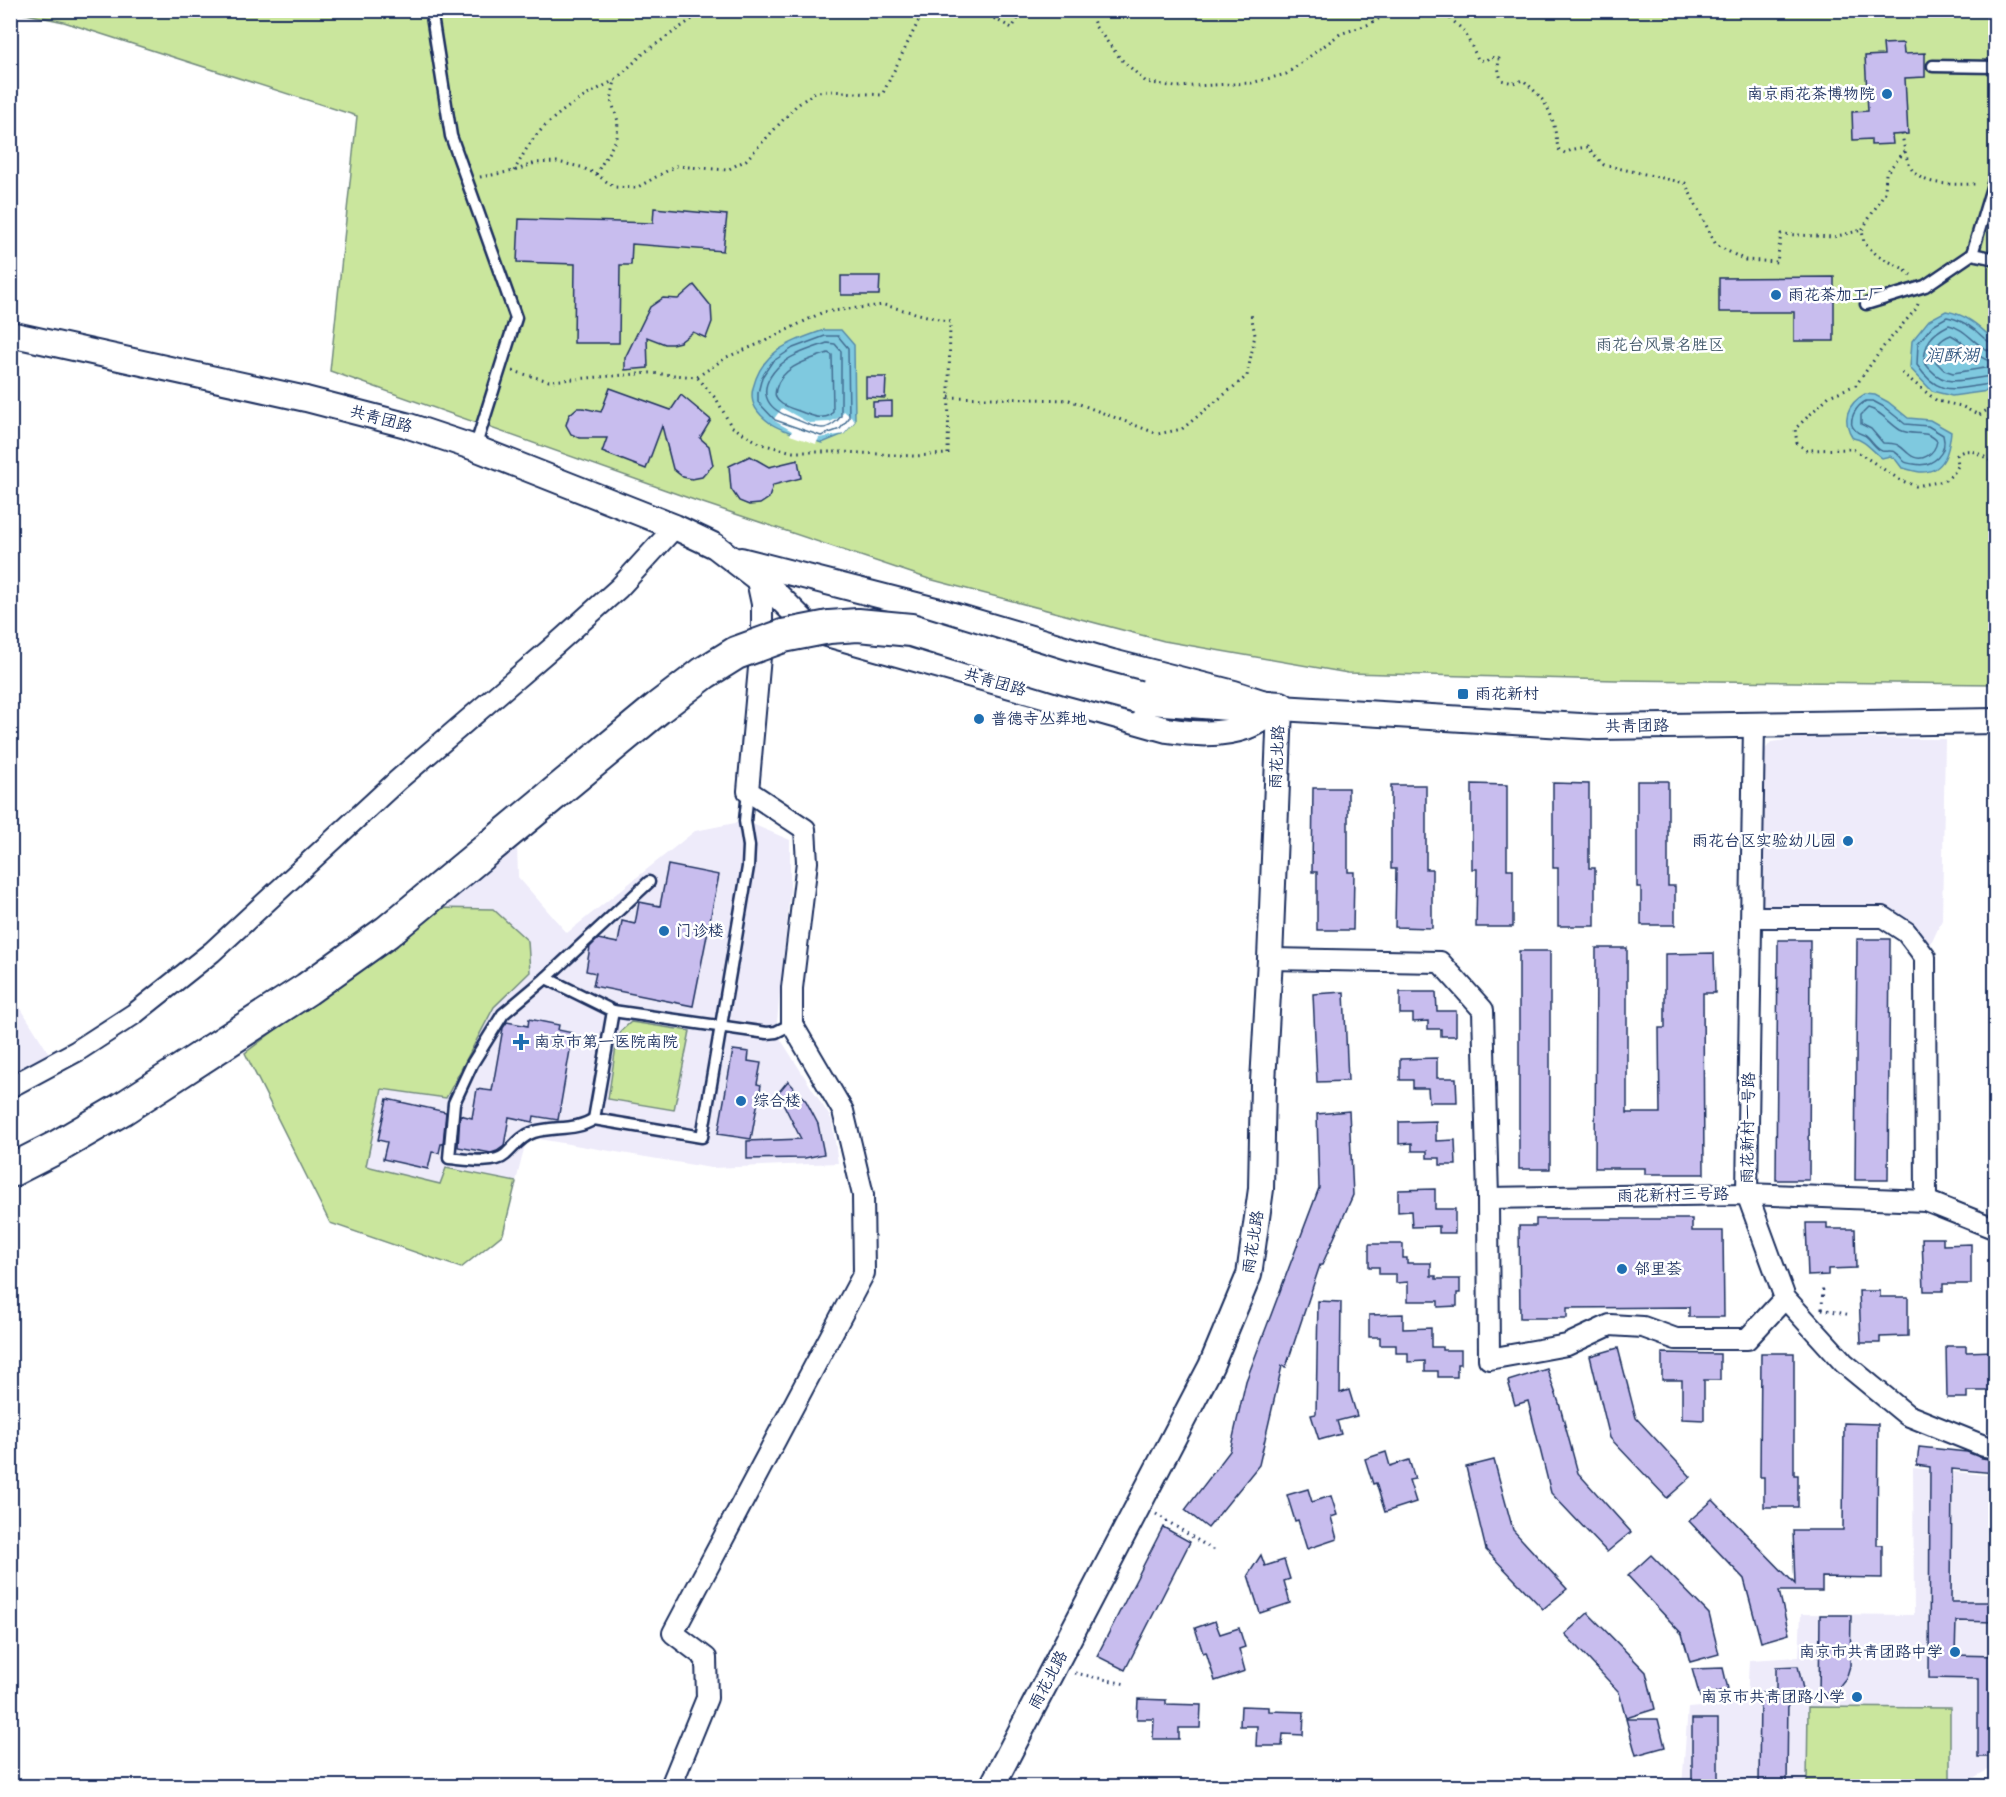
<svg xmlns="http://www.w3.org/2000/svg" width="2006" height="1797" font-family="'Comic Neue','LXGW WenKai TC',sans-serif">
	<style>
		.built { fill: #eeebfa }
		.green { fill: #cae69d; stroke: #728a7e; stroke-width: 1.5 }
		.water { fill: #7fc9df; stroke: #578bab; stroke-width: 1.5 }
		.pier { fill: #fff }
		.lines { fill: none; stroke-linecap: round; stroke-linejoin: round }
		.shore { stroke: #436d92; stroke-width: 1.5 }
		.building { fill: #c8bdee; stroke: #1b2f5e; stroke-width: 1.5 }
		.service-casing { stroke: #1b2f5e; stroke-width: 15 }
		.minor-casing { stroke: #1b2f5e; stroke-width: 24 }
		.tertiary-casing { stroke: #1b2f5e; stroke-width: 28 }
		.primary-casing { stroke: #1b2f5e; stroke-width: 36 }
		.path { stroke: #1b2f5e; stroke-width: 3; stroke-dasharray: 1.5 4.5; stroke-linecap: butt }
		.service { stroke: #fff; stroke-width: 10 }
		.minor { stroke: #fff; stroke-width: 20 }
		.tertiary { stroke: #fff; stroke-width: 24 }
		.primary { stroke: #fff; stroke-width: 32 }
		.primary-bridge-casing { stroke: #1b2f5e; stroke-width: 36; stroke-linecap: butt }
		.primary-bridge { stroke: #fff; stroke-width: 32 }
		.poi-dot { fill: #1f6fb2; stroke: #fff; stroke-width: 2 }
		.labels { text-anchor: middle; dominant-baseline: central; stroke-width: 5; stroke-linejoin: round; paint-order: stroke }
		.poi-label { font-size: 16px; fill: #1b2f5e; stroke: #fff; text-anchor: start }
		.park-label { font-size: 16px; fill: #475d6e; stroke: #fff }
		.street-label { font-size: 16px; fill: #1b2f5e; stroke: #fff }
		.water-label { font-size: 18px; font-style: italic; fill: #395d85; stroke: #fff }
	</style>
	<rect width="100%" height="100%" fill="#fff"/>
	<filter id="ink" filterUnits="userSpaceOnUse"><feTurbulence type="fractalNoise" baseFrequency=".0167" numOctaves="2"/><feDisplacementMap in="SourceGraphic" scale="12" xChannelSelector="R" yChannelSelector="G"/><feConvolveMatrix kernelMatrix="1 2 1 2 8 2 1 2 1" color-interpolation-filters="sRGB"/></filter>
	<g filter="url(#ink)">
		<g class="built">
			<polygon points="1802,738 1945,739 1942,920 1925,957 1883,917 1752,917 1753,765 1771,742"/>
			<polygon points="745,821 790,840 790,890 776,1032 832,1120 838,1163 711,1168 527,1137 503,1234 461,1268 330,1223 245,1053 517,844 518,877 567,933 695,831"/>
			<polygon points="10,991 55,1063 10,1085"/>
			<polygon points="1913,1468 1995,1476 1995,1766 1969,1780 1945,1786 1682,1786 1688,1708 1747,1703 1749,1660 1799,1657 1801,1614 1914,1615"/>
		</g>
		<g class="green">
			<polygon points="12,11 1995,11 1995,684 1616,680 1348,673 1164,641 929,579 697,501 330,371 357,116 64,22"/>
			<polygon points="434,908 493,909 528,941 530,972 494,1007 446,1098 382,1089 366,1166 440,1184 446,1168 516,1182 503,1234 461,1268 330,1223 245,1053"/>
			<polygon points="631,1022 690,1031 674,1110 608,1099 617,1040 622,1030"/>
			<polygon points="1808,1707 1950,1708 1950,1781 1807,1782"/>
		</g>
		<g class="water">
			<path d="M1946 311C1968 315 1979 326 1995 341V390L1952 396 1932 391 1910 368 1912 341 1929 320Z"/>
			<path d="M824 330H841L854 345 855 421 844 434 822 443C809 438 780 431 770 423 758 414 749 404 753 388 762 350 791 342 824 330Z"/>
			<path d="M1865 394 1875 395 1888 402 1908 418 1930 420 1951 432C1949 450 1945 472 1922 472 1916 472 1908 469 1902 468L1896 460 1890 456 1882 458C1872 451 1866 440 1853 438 1841 420 1847 404 1865 394Z"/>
		</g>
		<polygon class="pier" points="782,408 809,423 830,422 838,418 844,411 855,421 844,434 819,438 816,444 790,435 792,431 773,420"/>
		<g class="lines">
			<g class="shore">
				<polygon points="825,336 838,336 848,348 849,418 840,429 821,436 775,420 758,402 758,393 762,377 772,362 793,348"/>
				<path d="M827 343 835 344 841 351V416C837 422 829 428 822 428 814 428 798 420 790 417 765 408 757 390 777 368 789 355 810 349 827 343Z"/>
				<path d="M1996 345C1987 343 1982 336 1975 330 1966 323 1958 319 1947 317L1933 325 1918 343 1917 365C1942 402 1959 385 1996 384"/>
				<path d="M1996 352C1978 351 1968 329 1949 325 1931 334 1925 342 1924 362 1946 393 1964 377 1996 376"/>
				<path d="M828 353 832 355 833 411 831 415C820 420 814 416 804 413 797 410 788 408 782 404 776 400 774 396 776 389 782 366 809 360 828 353Z"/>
				<path d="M1996 362 1994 364 1992 362C1976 358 1966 342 1951 335 1940 339 1933 348 1934 360L1944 370 1953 373 1991 367 1994 364 1996 367"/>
				<path d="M1866 401H1873L1884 407 1905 424 1928 426 1943 435C1948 453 1933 468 1914 464 1913 464 1906 463 1905 462 1901 459 1900 455 1895 452 1890 450 1886 452 1882 451 1876 449 1872 442 1868 438 1864 433 1860 435 1856 431 1845 422 1857 405 1866 401Z"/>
				<path d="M1868 408C1881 411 1889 423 1900 430 1913 437 1925 428 1937 441 1935 454 1921 464 1909 454 1905 451 1903 448 1898 445 1893 443 1888 443 1883 443L1871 429 1861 424V415Z"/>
			</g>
		</g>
		<g class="building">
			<polygon points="1903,43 1904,54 1925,53 1925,77 1905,78 1908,134 1892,135 1893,144 1871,145 1871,139 1853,140 1852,112 1868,111 1865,56 1884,55 1883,44"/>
			<polygon points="654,208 727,215 723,251 632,244 631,265 620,265 619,343 574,343 575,264 517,262 519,219 653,223"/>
			<polygon points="841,276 880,276 879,295 841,295"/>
			<polygon points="1834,277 1834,341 1794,341 1794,312 1719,312 1719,278"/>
			<polygon points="694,285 711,306 712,322 706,338 693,332 680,342 672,344 665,344 647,337 648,368 625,370 625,358 650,307 663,298 678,299"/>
			<polygon points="866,377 886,377 885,398 866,397"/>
			<polygon points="610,388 671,410 681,395 711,420 700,438 709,446 713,465 702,477 692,479 683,477 673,469 662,426 646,469 602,452 607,438 580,438 571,434 566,425 569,415 577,408 583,408 601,412"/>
			<polygon points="892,401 892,416 873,416 873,402"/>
			<polygon points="750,456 769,467 798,460 801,478 773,485 769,498 760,504 749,505 739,501 731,489 729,466"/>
			<polygon points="1637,781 1668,781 1668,886 1675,886 1675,925 1641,925 1641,887 1637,887"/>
			<polygon points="1553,783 1589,784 1589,868 1595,868 1595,926 1558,926 1558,868 1553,868"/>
			<polygon points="1472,784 1507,785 1507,869 1513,869 1513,927 1476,927 1477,869 1472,869"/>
			<polygon points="1391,785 1426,785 1426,869 1432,869 1432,928 1395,927 1396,869 1391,869"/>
			<polygon points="1313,788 1348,788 1348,872 1354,872 1353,930 1317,930 1317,872 1312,872"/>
			<polygon points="668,865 719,875 693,1006 593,986 596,973 586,971 590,947 598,939 618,943 622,921 635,924 639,902 660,906"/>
			<polygon points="1857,939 1890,939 1888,1180 1855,1180"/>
			<polygon points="1778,940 1810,940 1809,1180 1776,1180"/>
			<polygon points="1596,948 1627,948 1627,1113 1660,1113 1659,1028 1665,1028 1665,954 1714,953 1715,993 1703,993 1704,1174 1645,1174 1645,1168 1595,1168"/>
			<rect x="1519" y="951" width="31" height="218"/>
			<polygon points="1344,992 1348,1081 1317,1082 1313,994"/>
			<polygon points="1400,992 1436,992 1437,1011 1456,1011 1456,1036 1441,1036 1441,1029 1428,1029 1428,1021 1413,1022 1413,1014 1400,1014"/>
			<polygon points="529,1019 559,1025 558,1030 573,1033 558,1120 534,1116 533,1122 509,1117 504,1146 497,1151 491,1153 458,1147 460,1115 472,1118 477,1089 492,1091 503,1028 507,1022 528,1026"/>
			<polygon points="733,1050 749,1052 748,1061 761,1063 757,1084 761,1085 751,1139 718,1134"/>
			<polygon points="1437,1058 1437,1078 1456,1078 1457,1102 1429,1102 1428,1088 1413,1088 1413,1080 1400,1080 1400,1059"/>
			<polygon points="788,1081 806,1101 818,1124 824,1154 805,1158 747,1159 747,1141 801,1139 778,1093"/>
			<polygon points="387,1099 446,1112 443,1144 441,1144 439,1153 432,1152 428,1169 383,1159 387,1142 378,1140"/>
			<polygon points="1349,1111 1353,1195 1322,1265 1320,1265 1286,1367 1282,1366 1259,1465 1208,1528 1185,1510 1230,1451 1246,1381 1319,1188 1317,1114"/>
			<polygon points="1436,1121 1436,1141 1455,1140 1456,1165 1440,1165 1440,1158 1427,1158 1427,1151 1412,1151 1412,1143 1399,1144 1399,1122"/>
			<polygon points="1435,1189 1435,1209 1455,1209 1455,1233 1439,1233 1439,1226 1412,1227 1411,1211 1398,1212 1398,1190"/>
			<polygon points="1536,1219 1692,1219 1692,1231 1723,1231 1724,1317 1689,1317 1689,1307 1567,1308 1567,1318 1520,1318 1519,1226 1536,1226"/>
			<polygon points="1806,1223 1827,1223 1827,1229 1855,1229 1856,1268 1828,1269 1828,1275 1808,1276"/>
			<polygon points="1922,1238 1943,1238 1943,1245 1971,1244 1971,1284 1943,1284 1943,1291 1924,1291"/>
			<polygon points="1369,1244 1403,1244 1403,1258 1407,1258 1407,1263 1431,1263 1431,1276 1436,1276 1436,1279 1460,1279 1460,1293 1457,1293 1457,1306 1438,1307 1438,1301 1408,1301 1408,1282 1396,1283 1396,1274 1379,1274 1379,1267 1369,1267"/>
			<polygon points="1859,1291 1880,1291 1880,1297 1908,1297 1908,1336 1880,1337 1880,1343 1861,1343"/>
			<polygon points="1318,1301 1341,1302 1340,1393 1349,1390 1357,1416 1337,1421 1341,1434 1319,1440 1311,1415 1316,1414"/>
			<polygon points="1403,1314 1403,1329 1431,1328 1431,1347 1442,1347 1442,1350 1461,1350 1461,1364 1457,1364 1457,1377 1438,1377 1438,1371 1425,1371 1425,1361 1408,1362 1408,1353 1396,1353 1396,1345 1380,1345 1380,1337 1369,1337 1369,1315"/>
			<polygon points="1946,1346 1966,1346 1966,1352 1994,1351 1995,1391 1967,1391 1967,1398 1947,1398"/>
			<polygon points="1618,1348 1636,1418 1691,1477 1667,1498 1610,1438 1590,1356"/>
			<polygon points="1662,1353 1720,1354 1720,1380 1704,1380 1704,1420 1682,1419 1682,1380 1662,1380"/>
			<polygon points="1761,1353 1794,1353 1794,1475 1798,1475 1798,1507 1764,1507 1764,1477 1760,1477"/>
			<polygon points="1547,1369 1559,1403 1578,1473 1631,1532 1607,1552 1551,1493 1528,1401 1515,1405 1508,1381"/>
			<polygon points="1844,1423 1878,1424 1877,1545 1882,1545 1882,1578 1822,1577 1822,1591 1779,1591 1789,1634 1761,1642 1744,1579 1689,1521 1713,1500 1795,1584 1793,1530 1843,1530"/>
			<polygon points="1919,1447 1967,1452 1982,1458 1995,1460 1995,1473 1952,1469 1951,1602 1995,1602 1995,1622 1956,1621 1955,1655 1995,1656 1995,1757 1978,1757 1978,1679 1929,1678 1930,1467 1917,1465"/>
			<polygon points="1386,1452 1390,1466 1409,1460 1415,1479 1409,1480 1416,1502 1385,1512 1376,1483 1373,1484 1365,1459"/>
			<polygon points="1494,1460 1513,1530 1567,1589 1543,1609 1486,1550 1466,1467"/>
			<polygon points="1308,1489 1312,1502 1331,1496 1337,1515 1331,1517 1337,1539 1307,1549 1298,1520 1295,1521 1287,1495"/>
			<polygon points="1163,1527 1190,1542 1125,1670 1097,1656"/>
			<polygon points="1261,1555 1265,1566 1284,1560 1290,1579 1284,1581 1290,1603 1260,1613 1248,1575"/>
			<polygon points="1651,1555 1709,1614 1719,1654 1690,1662 1682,1634 1628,1576"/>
			<polygon points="1588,1613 1646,1672 1655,1709 1626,1718 1619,1692 1565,1634"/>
			<polygon points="1820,1615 1851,1615 1850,1666 1846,1679 1838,1689 1819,1698"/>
			<polygon points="1215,1621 1220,1634 1239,1628 1245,1647 1239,1649 1245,1671 1215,1681 1206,1652 1203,1653 1195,1628"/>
			<polygon points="1798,1666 1804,1694 1776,1693 1776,1667"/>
			<polygon points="1723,1668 1728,1689 1700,1697 1692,1669"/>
			<polygon points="1760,1693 1788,1694 1787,1786 1759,1786"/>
			<polygon points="1138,1699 1166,1700 1166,1704 1201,1705 1200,1728 1179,1728 1179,1739 1153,1739 1154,1719 1137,1719"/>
			<polygon points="1241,1706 1269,1707 1269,1711 1304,1712 1303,1735 1283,1734 1282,1746 1256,1746 1257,1726 1240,1726"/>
			<polygon points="1626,1719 1658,1719 1665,1747 1636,1755"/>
			<rect x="1692" y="1719" width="26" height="67"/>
		</g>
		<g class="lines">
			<defs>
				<g id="service">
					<polyline points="431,10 451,136 516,318 475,448"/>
					<polyline points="1933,66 1996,67"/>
					<polyline points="1972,254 1996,174"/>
					<polyline points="1866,304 1925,286 1972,254 1996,259"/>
					<polyline points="546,978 613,1011 767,1033 776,1032 792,1024"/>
					<polyline points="613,1011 594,1119 702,1137 748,867 749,846 745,821 748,791"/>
					<path d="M594 1119C576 1131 554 1126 534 1132 521 1136 514 1147 505 1155 494 1165 463 1159 449 1158L454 1103 472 1064 503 1014 546 978 649 882"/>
				</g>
				<g id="minor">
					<polyline points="1754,724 1747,1194 1785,1298 1844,1363 1907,1415 1984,1446 1996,1448"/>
					<polyline points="1752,917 1883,917 1906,932 1925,957 1926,1201"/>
					<polyline points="1270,959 1440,962 1483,1010 1488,1198 1489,1359 1567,1345 1610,1325 1643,1327 1676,1339 1747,1339 1785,1298"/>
					<polyline points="10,1087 77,1051 134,1014 212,952 398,780 554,646 619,588 675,527"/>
					<polyline points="1488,1198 1747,1194 1926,1201 1996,1229"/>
					<polyline points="671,1786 707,1698 706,1658 673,1633 864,1273 863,1195 843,1111 792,1024 792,988 807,862 805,829 748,791 762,634 762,604 756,576"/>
				</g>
				<g id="tertiary">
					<path d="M10 334 306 399 406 425 475 448 675 527 715 546 771 589 804 622 821 632 834 636 1167 730C1194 734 1220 736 1246 727 1258 723 1269 714 1280 708"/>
					<polyline points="741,560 936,610 1112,662 1234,693 1280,708 1598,727 1996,721"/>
					<polyline points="992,1786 1211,1366 1249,1275 1261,1189 1263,1082 1270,959 1280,708"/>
				</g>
				<g id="primary">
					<polyline points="1138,697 1280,708"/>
					<polyline points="10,1171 57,1147 122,1109 307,989 387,932 491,846"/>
				</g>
			</defs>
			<use href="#service" class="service-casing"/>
			<use href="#minor" class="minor-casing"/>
			<use href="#tertiary" class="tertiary-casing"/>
			<use href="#primary" class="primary-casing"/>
			<g class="path">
				<polyline points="978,10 1012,28 1023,10"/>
				<polyline points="1090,10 1095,26 1120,58 1146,82 1175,87 1251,83 1286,74 1340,34 1367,25 1395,10"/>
				<path d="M1441 10 1464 31 1478 59 1485 61 1490 57 1499 59 1498 67 1501 80 1513 83 1523 80C1550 104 1553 114 1558 149L1565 153 1574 149 1587 147 1604 165 1685 183 1716 245 1745 260 1777 262 1781 234 1833 237 1862 230"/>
				<path d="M1902 134C1904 146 1906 162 1913 171 1924 187 1960 184 1977 184"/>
				<polyline points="1905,151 1886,173 1885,192 1862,230 1864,243 1878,256 1902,268 1911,275"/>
				<path d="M514 171C520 161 526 148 534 138 555 112 586 95 615 80"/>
				<polyline points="596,174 617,138 618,121 611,100 615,80 645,52 705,10"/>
				<polyline points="480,177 514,171 535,163 557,162 581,167 596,174 614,187 636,188 676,166 727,170 746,160 796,106 815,92 831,91 882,95 924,10"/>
				<path d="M1918 304 1916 309 1884 346 1856 385 1829 396 1795 429 1797 443 1806 450 1853 449 1900 480 1916 486 1944 481 1953 474 1958 466 1957 455C1970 444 1983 457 1996 464"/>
				<polyline points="513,371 549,381 650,373 697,377 727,357 761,343 823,312 884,305 950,322 948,454 914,456 843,452 793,452 761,444 731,426 717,400 697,377"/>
				<polyline points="1902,373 1937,401 1961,406 1979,415 1989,409 1996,412"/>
				<polyline points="949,397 1069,400 1158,434 1182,429 1247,376 1255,335 1251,314"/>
				<polyline points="1822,1309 1823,1286"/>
				<polyline points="1822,1309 1851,1315"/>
				<polyline points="1156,1514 1213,1550"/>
				<polyline points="1075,1673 1126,1684"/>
			</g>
			<use href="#service" class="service"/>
			<use href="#minor" class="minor"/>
			<use href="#tertiary" class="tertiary"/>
			<use href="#primary" class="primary"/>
			<defs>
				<polyline id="primary-bridge" points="491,846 658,708 704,673 736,653 783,636 829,627 858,625 911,630 1067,678 1138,697"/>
			</defs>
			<use href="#primary-bridge" class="primary-bridge-casing"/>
			<use href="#primary-bridge" class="primary-bridge"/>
		</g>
	</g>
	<g class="poi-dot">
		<circle cx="1887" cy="94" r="6"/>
		<circle cx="1776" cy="295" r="6"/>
		<rect x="1457" y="688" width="12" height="12" rx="3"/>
		<circle cx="979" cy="719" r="6"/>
		<circle cx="1848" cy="841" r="6"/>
		<circle cx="664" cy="931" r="6"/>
		<path d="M518 1033h6v6h6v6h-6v6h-6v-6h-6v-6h6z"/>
		<circle cx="741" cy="1101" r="6"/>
		<circle cx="1622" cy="1269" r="6"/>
		<circle cx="1955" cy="1652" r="6"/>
		<circle cx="1857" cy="1697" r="6"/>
	</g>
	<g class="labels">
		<g class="poi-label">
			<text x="1875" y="94" text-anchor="end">南京雨花茶博物院</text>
			<text x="1788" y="295">雨花茶加工厂</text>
			<text x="1475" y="694">雨花新村</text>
			<text x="991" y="719">普德寺丛葬地</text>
			<text x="1836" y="841" text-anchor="end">雨花台区实验幼儿园</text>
			<text x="676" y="931">门诊楼</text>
			<text x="534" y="1042">南京市第一医院南院</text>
			<text x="753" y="1101">综合楼</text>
			<text x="1634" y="1269">邻里荟</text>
			<text x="1943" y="1652" text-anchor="end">南京市共青团路中学</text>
			<text x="1845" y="1697" text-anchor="end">南京市共青团路小学</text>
		</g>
		<g class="park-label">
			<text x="1660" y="345">雨花台风景名胜区</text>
		</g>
		<g class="street-label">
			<text transform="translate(381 419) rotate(15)">共青团路</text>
			<text transform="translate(995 682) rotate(16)">共青团路</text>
			<text transform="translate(1637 726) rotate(-1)">共青团路</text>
			<text transform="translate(1277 757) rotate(-87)">雨花北路</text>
			<text transform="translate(1748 1128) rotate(-89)">雨花新村一号路</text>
			<text transform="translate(1673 1195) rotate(-1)">雨花新村三号路</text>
			<text transform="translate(1253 1242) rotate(-81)">雨花北路</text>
			<text transform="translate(1048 1680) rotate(-62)">雨花北路</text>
		</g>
		<g class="water-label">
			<text x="1952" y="355">润酥湖</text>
		</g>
	</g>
	<rect width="2006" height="1797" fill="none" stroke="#fff" stroke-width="36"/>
	<rect x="18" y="18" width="1970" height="1761" fill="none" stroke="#1b2f5e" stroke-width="2" filter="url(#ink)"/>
</svg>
